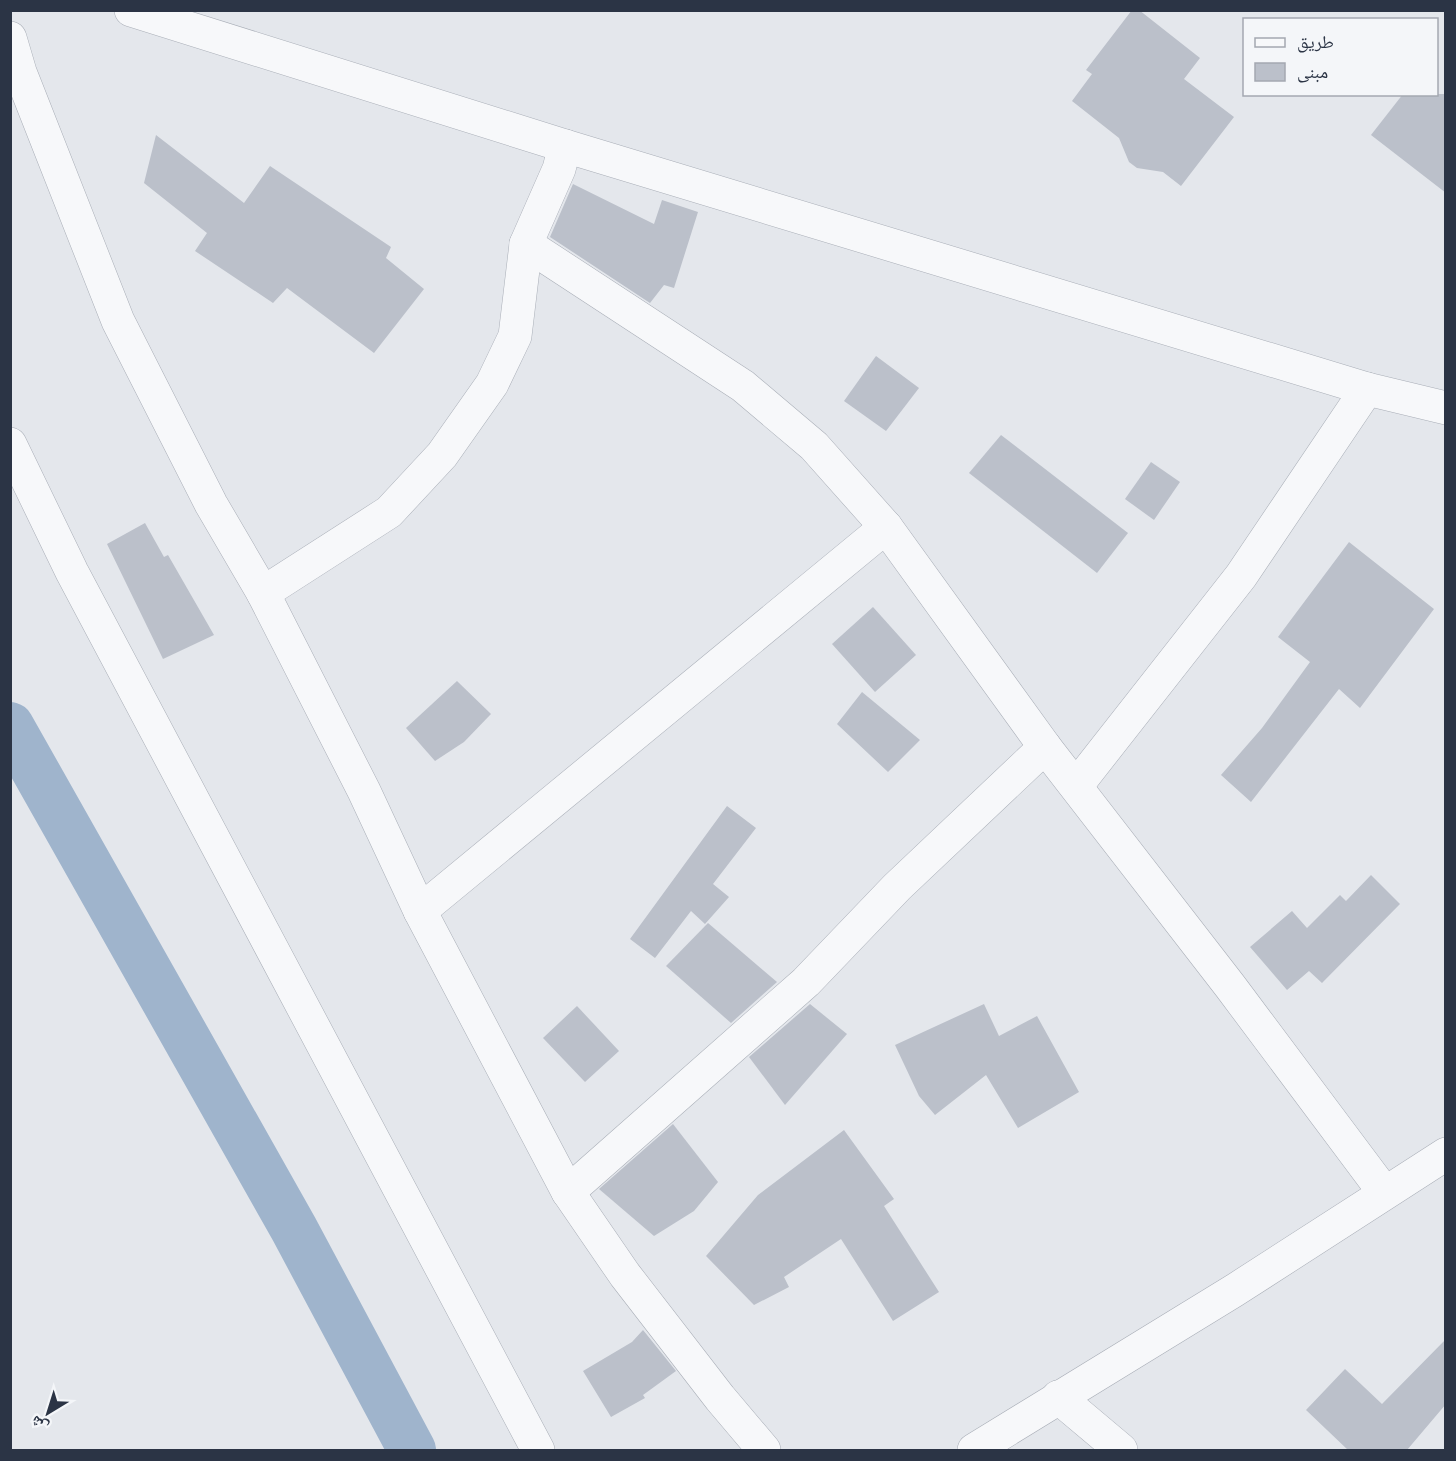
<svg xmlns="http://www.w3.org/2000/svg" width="1456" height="1461" font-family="Cabin,'Noto Naskh Arabic',sans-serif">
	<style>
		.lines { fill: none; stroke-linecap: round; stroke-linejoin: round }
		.canal { stroke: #9fb4cc; stroke-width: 48 }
		.building { fill: #bbc0ca }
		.minor-casing { stroke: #a9aeb7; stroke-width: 34 }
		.minor { stroke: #f7f8fa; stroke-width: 33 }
	</style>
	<rect width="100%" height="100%" fill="#e4e7ec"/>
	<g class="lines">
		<polyline class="canal" points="10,726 294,1229 412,1450"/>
	</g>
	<g class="building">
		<polygon points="1132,10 1139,10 1200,58 1184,79 1234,117 1181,186 1163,172 1137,168 1129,162 1119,138 1072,101 1092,74 1086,70"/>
		<polygon points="1403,94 1446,94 1446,193 1371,135"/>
		<polygon points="156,135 244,203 270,166 391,247 386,258 424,289 374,353 287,288 273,303 195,251 207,233 144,183"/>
		<polygon points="573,184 654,224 662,200 698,212 674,288 664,285 650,303 550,237"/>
		<polygon points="876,356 919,388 886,431 844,401"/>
		<polygon points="1001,435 1128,533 1097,573 969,473"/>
		<polygon points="1151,462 1180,482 1154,520 1125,499"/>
		<polygon points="145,523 164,557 168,555 214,635 163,659 107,544"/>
		<polygon points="1349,542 1434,609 1360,708 1339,689 1251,802 1221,775 1262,728 1310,662 1278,637"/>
		<polygon points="873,607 916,655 875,692 832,644"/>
		<polygon points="457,681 491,714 464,742 435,761 406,728"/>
		<polygon points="862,692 920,740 888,772 837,724"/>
		<polygon points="727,806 756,828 713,884 729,897 705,924 691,911 655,958 630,939"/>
		<polygon points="1371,875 1400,904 1322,983 1309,971 1287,990 1250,947 1292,911 1307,928 1340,895 1346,901"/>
		<polygon points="708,923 777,982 731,1023 666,966"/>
		<polygon points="810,1004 847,1034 785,1105 749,1057"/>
		<polygon points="984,1004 999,1036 1037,1016 1079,1092 1018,1128 986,1075 935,1115 919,1096 895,1045"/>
		<polygon points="577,1006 619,1051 585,1082 543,1038"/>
		<polygon points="673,1124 718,1182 694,1211 654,1236 599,1189"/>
		<polygon points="844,1130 894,1199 884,1206 939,1292 893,1321 841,1239 784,1277 789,1287 754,1305 706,1256 758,1195"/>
		<polygon points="643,1330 676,1371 643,1395 645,1398 611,1417 583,1371 632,1342"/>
		<polygon points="1446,1339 1446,1404 1407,1450 1348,1450 1306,1410 1345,1369 1382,1404"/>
	</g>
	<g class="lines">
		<defs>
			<g id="minor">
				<polyline points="131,10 565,146 1367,389 1446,408"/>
				<polyline points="10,38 20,72 118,321 211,504 263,593 364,791 420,911 568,1192 625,1275 720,1398 764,1450"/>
				<polyline points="565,146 559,169 526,244 743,386 814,446 886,527 1045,747 1230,986 1384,1192"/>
				<polyline points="10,444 72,572 538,1450"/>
				<polyline points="263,593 389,512 442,455 492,384 515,336 526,244"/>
				<polyline points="1077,785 1241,576 1367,389"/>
				<polyline points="420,911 886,527"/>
				<polyline points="568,1192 806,982 897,887 1045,747"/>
				<polyline points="1058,1397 1121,1450"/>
				<polyline points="974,1450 1235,1290 1446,1154"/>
			</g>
		</defs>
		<use href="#minor" class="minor-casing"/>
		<use href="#minor" class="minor"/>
	</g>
	<rect width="1456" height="1461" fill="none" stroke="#2b3445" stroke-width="24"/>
	<rect x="1243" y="18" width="195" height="78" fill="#f4f6f9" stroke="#a4a8b1" stroke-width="1.5"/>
	<rect x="1255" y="38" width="30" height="9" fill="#f7f8fa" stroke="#a4a8b1" stroke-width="1.5"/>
	<text x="1297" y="48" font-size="18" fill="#2b3445">طريق</text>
	<rect x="1255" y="63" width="30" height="18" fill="#bbc0ca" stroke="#a4a8b1" stroke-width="1.5"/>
	<text x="1297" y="78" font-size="18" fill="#2b3445">مبنى</text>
	<g transform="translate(48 1413) rotate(218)" stroke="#f4f6f9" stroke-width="4.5" paint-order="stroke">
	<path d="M0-4.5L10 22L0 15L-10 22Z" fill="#2b3445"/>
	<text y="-9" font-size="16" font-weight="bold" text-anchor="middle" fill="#2b3445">ش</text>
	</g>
</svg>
